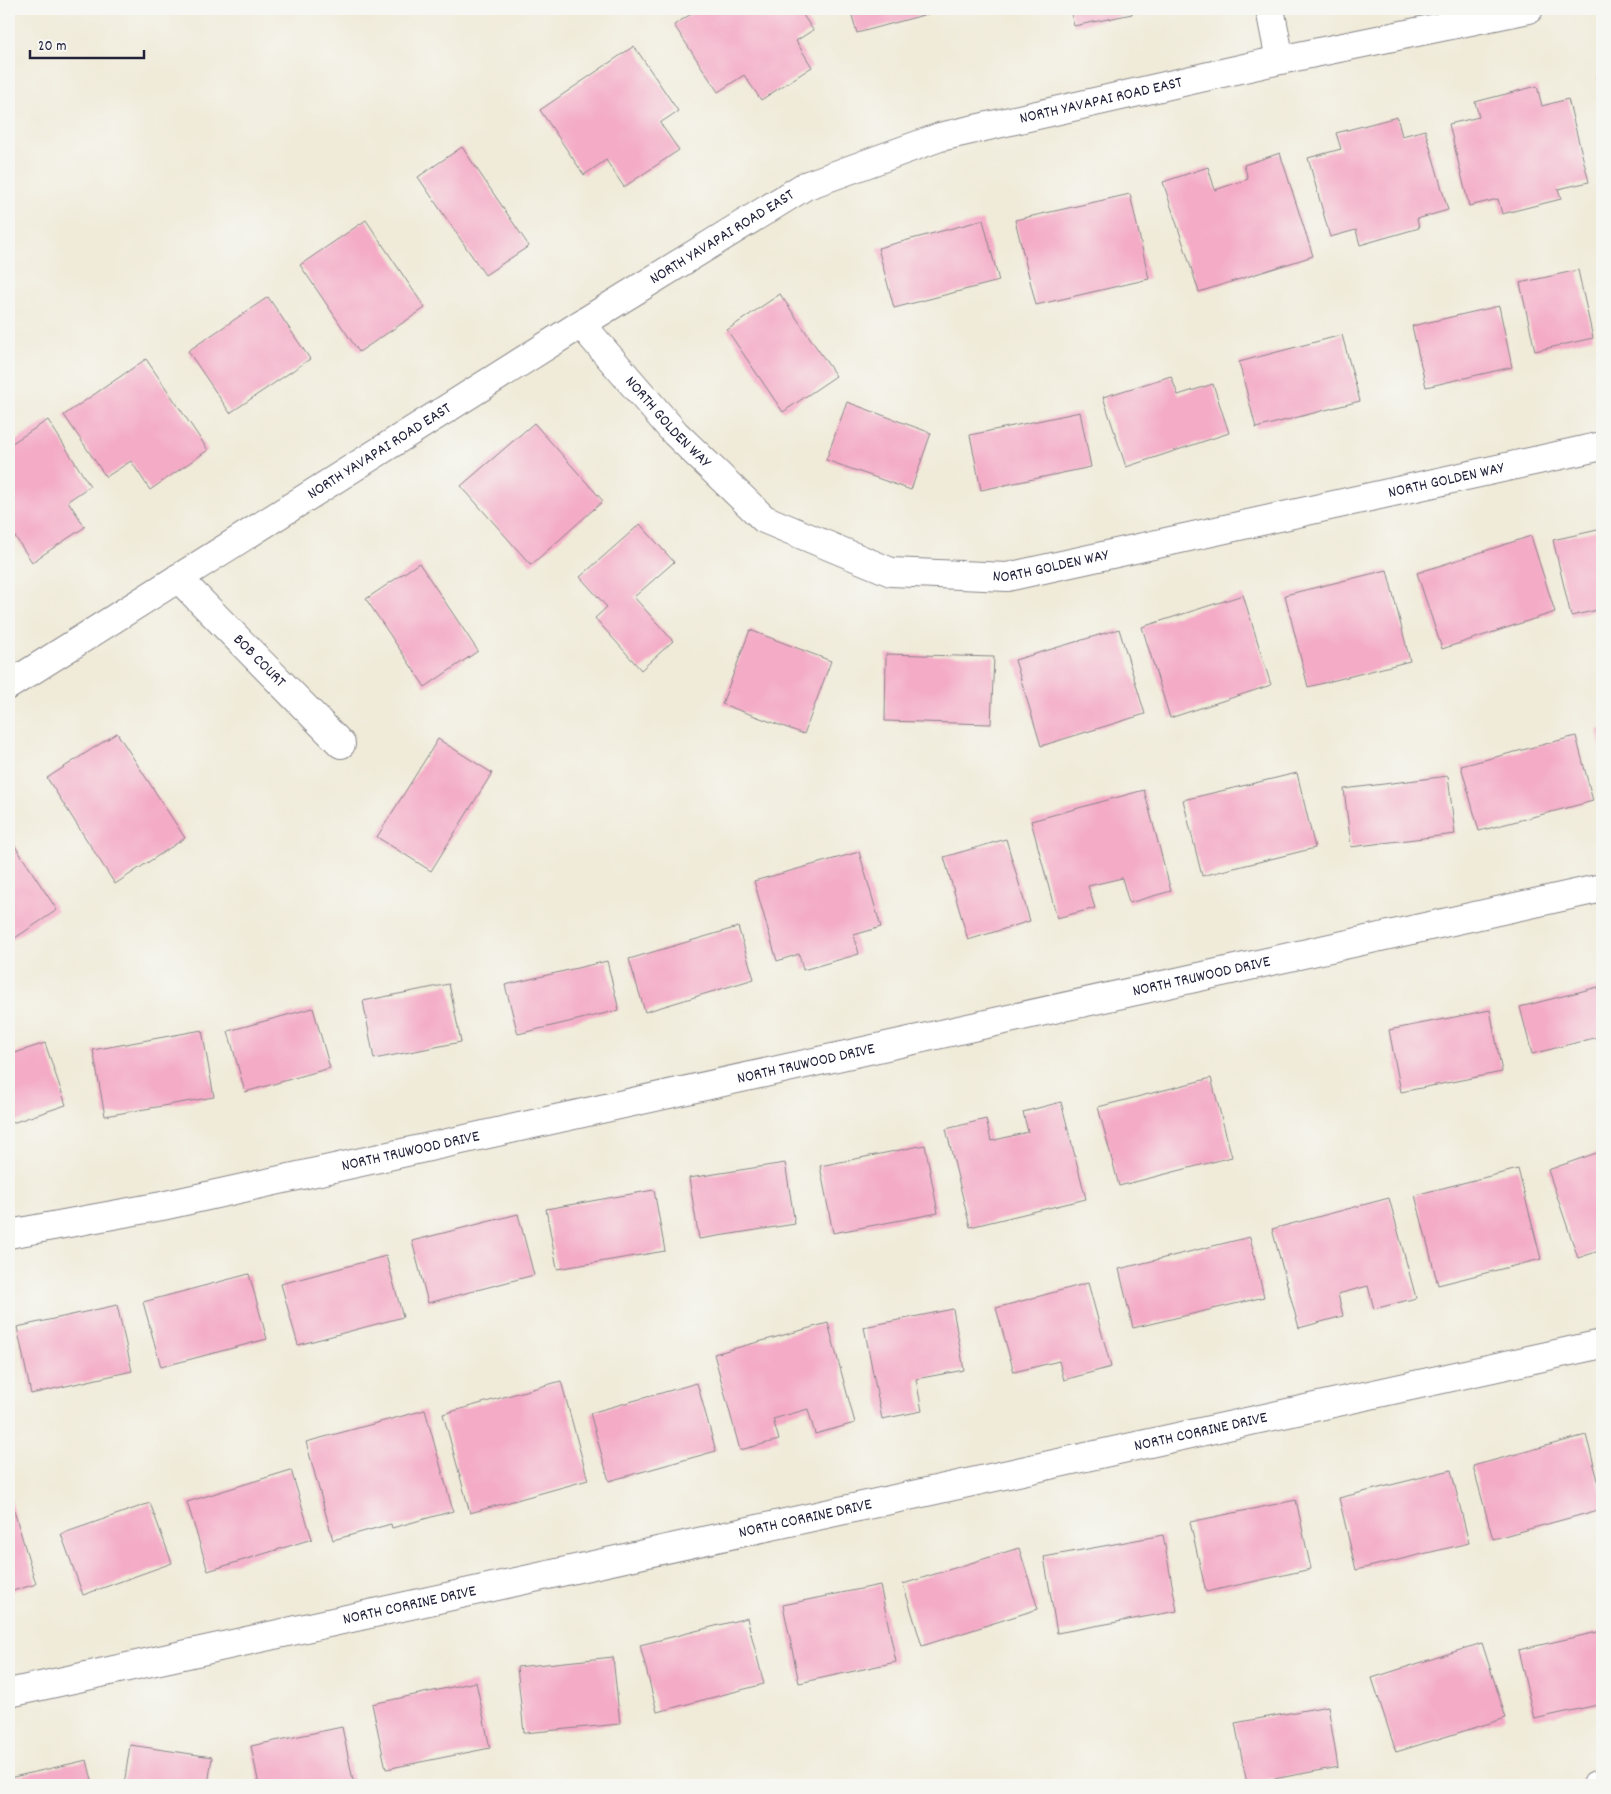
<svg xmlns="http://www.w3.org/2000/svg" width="1611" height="1794" font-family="Dekko,sans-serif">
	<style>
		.building { fill: #f4abc6 }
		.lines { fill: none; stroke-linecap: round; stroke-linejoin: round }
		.street-casing { stroke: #89868a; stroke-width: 30 }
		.street { stroke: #fff; stroke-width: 28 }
		.labels { text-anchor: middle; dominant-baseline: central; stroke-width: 4; stroke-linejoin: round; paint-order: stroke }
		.street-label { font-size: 16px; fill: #22223b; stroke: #f6f6f2 }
	</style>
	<rect width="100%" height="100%" fill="#f6f6f2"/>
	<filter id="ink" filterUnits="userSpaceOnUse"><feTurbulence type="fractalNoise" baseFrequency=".02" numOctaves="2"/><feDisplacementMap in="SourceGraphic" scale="10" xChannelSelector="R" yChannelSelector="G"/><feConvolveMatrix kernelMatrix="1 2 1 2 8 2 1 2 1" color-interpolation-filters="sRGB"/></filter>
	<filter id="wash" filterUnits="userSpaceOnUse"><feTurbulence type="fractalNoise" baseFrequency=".0096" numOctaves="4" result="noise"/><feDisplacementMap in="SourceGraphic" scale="20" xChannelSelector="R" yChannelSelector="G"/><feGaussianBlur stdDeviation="1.12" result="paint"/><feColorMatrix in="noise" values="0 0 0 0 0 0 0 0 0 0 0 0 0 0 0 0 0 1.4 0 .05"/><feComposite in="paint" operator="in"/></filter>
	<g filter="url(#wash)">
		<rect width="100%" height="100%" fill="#f0ebd9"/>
		<g id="blocks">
			<g class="building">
				<polygon points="699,9 799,9 813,30 796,41 812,67 761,100 744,75 718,92 674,25"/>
				<polygon points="850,9 946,9 857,33"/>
				<polygon points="1070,9 1131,9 1132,14 1074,26"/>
				<polygon points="634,46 678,111 660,123 679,150 624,187 606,160 584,175 540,110"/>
				<polygon points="1602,76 1602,96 1597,77"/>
				<polygon points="1537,86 1542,106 1568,99 1589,182 1558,189 1561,199 1502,214 1498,199 1469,206 1449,124 1479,117 1475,102"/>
				<polygon points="1397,117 1402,136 1425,130 1448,210 1417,219 1419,228 1360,245 1356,230 1330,237 1308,158 1341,149 1336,133"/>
				<polygon points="462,147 529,246 485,275 418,177"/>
				<polygon points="1280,153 1313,256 1199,292 1163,182 1208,167 1215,190 1248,179 1244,165"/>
				<polygon points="1130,194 1149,279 1036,305 1015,220"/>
				<polygon points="366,220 425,308 359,352 300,265"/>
				<polygon points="983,220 999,281 894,308 878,248"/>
				<polygon points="1578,270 1593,338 1535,351 1520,283"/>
				<polygon points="780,294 836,376 783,412 727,330"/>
				<polygon points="268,297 310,359 230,413 188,351"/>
				<polygon points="1499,306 1512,367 1426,387 1412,326"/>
				<polygon points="1342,335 1360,401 1256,428 1239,362"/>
				<polygon points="146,359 208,450 150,490 131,461 106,477 64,415"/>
				<polygon points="1171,376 1178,395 1213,384 1229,433 1126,467 1103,397"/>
				<polygon points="847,402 931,433 911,490 826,460"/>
				<polygon points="1080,412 1091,467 981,490 970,435"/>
				<polygon points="48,420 90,486 68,501 85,527 32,562 14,535 9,538 9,445"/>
				<polygon points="534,423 603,501 531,565 461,486"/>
				<polygon points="640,524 674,562 634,597 673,641 641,670 595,618 607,607 580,577"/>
				<polygon points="1602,529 1602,609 1571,616 1553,540"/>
				<polygon points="1531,536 1555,612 1442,649 1417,573"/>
				<polygon points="419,563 478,651 425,687 366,599"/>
				<polygon points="1387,570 1410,661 1308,687 1285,595"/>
				<polygon points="1243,595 1271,685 1170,718 1142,627"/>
				<polygon points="1119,629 1145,714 1041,746 1015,660"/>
				<polygon points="750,630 831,661 804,734 722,704"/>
				<polygon points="886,654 994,657 991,724 885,721"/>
				<polygon points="1602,729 1602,750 1601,750 1597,730"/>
				<polygon points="117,733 185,838 115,884 47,778"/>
				<polygon points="1576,736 1593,801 1479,831 1461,766"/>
				<polygon points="438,739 492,773 431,871 377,837"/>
				<polygon points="1297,773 1315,848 1202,876 1183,800"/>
				<polygon points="1448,776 1455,834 1351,847 1344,789"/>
				<polygon points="1144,790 1171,891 1129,903 1122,878 1088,886 1095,908 1057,918 1031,821"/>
				<polygon points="9,837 57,910 9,942"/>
				<polygon points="1006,839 1030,921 968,940 944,857"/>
				<polygon points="859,852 881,927 854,935 859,954 803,970 799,954 777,961 754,881"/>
				<polygon points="738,927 754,979 645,1012 629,959"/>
				<polygon points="607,961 619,1010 518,1034 505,985"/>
				<polygon points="449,984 461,1042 374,1059 363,1001"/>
				<polygon points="1598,987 1602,1003 1602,1036 1532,1054 1520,1007"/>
				<polygon points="313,1008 330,1068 245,1092 228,1031"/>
				<polygon points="1490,1010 1502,1072 1401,1092 1389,1030"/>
				<polygon points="202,1030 214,1097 105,1116 93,1050"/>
				<polygon points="45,1043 66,1105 9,1124 9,1055"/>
				<polygon points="1211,1078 1232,1157 1119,1186 1098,1107"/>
				<polygon points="1061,1102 1086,1199 970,1227 946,1129 986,1119 991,1141 1028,1132 1023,1112"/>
				<polygon points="925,1145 938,1213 833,1233 820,1166"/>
				<polygon points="1602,1151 1602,1250 1578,1258 1548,1170"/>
				<polygon points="785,1163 795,1224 699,1239 689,1178"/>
				<polygon points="1518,1169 1541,1259 1438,1285 1415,1195"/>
				<polygon points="654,1190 665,1251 557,1269 546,1209"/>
				<polygon points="1389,1198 1416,1298 1374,1309 1368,1286 1338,1294 1343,1316 1299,1328 1272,1229"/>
				<polygon points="518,1214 534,1275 428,1303 412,1241"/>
				<polygon points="1250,1237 1264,1297 1133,1328 1119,1269"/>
				<polygon points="386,1256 403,1317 298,1345 281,1284"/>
				<polygon points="249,1274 267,1339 161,1367 143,1302"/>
				<polygon points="1088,1283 1111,1367 1064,1380 1059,1361 1014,1372 996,1308"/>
				<polygon points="117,1305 132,1371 31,1394 17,1327"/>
				<polygon points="953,1309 964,1370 916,1379 922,1411 882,1419 864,1327"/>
				<polygon points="828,1323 855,1423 815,1434 808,1409 773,1419 779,1440 740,1450 714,1354"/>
				<polygon points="561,1381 588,1480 470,1513 443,1414"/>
				<polygon points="697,1383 716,1451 609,1481 590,1413"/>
				<polygon points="425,1410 453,1511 392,1528 391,1524 333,1540 306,1442"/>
				<polygon points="1586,1435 1602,1495 1602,1509 1493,1539 1473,1466"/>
				<polygon points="291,1470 312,1539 208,1571 187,1502"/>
				<polygon points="1451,1470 1469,1543 1356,1570 1339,1498"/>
				<polygon points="9,1494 36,1584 9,1592"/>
				<polygon points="1296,1500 1311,1569 1206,1592 1190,1522"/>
				<polygon points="150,1503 172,1563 83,1595 61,1534"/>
				<polygon points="1163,1535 1177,1611 1057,1633 1044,1557"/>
				<polygon points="1019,1548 1038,1609 922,1646 903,1584"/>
				<polygon points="880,1585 896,1662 799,1683 783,1605"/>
				<polygon points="747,1618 764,1684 657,1712 640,1645"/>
				<polygon points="1602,1631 1602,1704 1534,1719 1518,1650"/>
				<polygon points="1482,1643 1506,1718 1396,1752 1372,1678"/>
				<polygon points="613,1657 620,1724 524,1733 517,1667"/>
				<polygon points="476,1682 490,1748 386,1769 372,1704"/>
				<polygon points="1328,1706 1338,1767 1247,1784 1235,1723"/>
				<polygon points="342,1727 354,1785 259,1785 251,1746"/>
				<polygon points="130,1745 212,1757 208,1785 124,1785"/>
				<polygon points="87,1760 93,1785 9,1785 9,1778"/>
			</g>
		</g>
	</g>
	<g filter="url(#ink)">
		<use href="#blocks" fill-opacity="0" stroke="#89868a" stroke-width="1"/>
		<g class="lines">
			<defs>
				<g id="street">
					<polyline points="1270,9 1280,60"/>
					<path id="s1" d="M581 324 675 433 764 519 891 572 1007 577 1602 446"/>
					<path id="s2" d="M178 578 341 744"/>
					<path id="s3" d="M9 685 581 324 805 186 940 137 1280 60 1529 9"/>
					<path id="s4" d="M9 1234 162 1206 1602 888"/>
					<path id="s5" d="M9 1693 1602 1344"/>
					<polyline points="1596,1785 1602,1784"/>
				</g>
			</defs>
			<use href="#street" class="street-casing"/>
			<use href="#street" class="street"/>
		</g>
	</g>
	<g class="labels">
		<g class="street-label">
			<text stroke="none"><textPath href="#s3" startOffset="1248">NORTH YAVAPAI ROAD EAST</textPath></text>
			<text stroke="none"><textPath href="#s3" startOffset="842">NORTH YAVAPAI ROAD EAST</textPath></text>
			<text stroke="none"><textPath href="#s1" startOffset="131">NORTH GOLDEN WAY</textPath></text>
			<text stroke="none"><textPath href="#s3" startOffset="438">NORTH YAVAPAI ROAD EAST</textPath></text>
			<text stroke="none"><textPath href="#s1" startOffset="971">NORTH GOLDEN WAY</textPath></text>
			<text stroke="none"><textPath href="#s1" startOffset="566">NORTH GOLDEN WAY</textPath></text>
			<text stroke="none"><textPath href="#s2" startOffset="116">BOB COURT</textPath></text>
			<text stroke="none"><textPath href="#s4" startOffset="1220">NORTH TRUWOOD DRIVE</textPath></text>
			<text stroke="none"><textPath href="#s4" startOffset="815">NORTH TRUWOOD DRIVE</textPath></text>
			<text stroke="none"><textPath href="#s4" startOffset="410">NORTH TRUWOOD DRIVE</textPath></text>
			<text stroke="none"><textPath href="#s5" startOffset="1220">NORTH CORRINE DRIVE</textPath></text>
			<text stroke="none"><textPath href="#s5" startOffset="815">NORTH CORRINE DRIVE</textPath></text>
			<text stroke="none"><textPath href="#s5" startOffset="410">NORTH CORRINE DRIVE</textPath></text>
		</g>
	</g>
	<rect width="1611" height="1794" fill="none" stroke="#f6f6f2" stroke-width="30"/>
	<path d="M30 50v8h114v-8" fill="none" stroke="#22223b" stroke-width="2.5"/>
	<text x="38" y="50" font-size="15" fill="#22223b" stroke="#f6f6f2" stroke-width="4" paint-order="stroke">20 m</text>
</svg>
